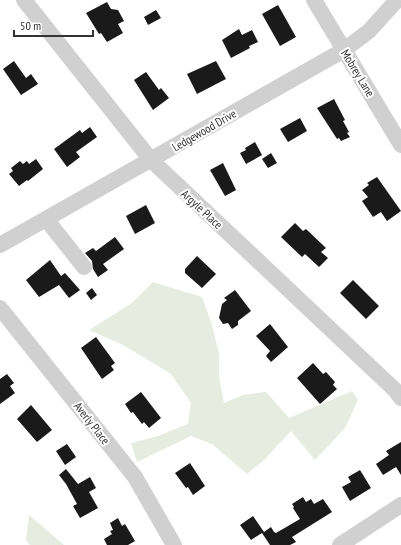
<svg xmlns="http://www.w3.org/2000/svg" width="401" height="545" font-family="'PT Sans Narrow',sans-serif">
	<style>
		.green { fill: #e6ecdf }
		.building { fill: #1a1a1a }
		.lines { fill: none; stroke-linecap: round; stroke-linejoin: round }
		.minor { stroke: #d0d0d0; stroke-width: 16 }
		.labels { text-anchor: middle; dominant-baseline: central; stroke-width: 4; stroke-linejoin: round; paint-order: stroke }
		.street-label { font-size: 12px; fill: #333; stroke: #fff }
	</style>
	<rect width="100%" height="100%" fill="#fff"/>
	<g class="green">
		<polygon points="153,282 202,297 211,322 219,353 219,377 224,403 243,395 266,392 289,418 352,391 358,400 345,428 315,460 291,431 264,460 247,474 212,444 191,436 137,462 131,443 158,436 188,424 191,403 171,374 123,345 89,330 132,303"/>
		<polygon points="29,515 64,545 30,545 26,540"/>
	</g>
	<g class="building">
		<polygon points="107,2 111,9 118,10 124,21 118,24 123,33 107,42 101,33 99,34 86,13"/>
		<polygon points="278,5 296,37 280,46 262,14"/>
		<polygon points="156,10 161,18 148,25 144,17"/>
		<polygon points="239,29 242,35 252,30 258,42 249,46 250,48 231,58 222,40"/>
		<polygon points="14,61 26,78 31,74 38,84 21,95 3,69"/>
		<polygon points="216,61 226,79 197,94 187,74"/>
		<polygon points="146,72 159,90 161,88 169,98 153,110 134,80"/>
		<polygon points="334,99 345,120 343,121 349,132 347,133 350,137 341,141 339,138 337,139 317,108"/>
		<polygon points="300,118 307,131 288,142 280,129"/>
		<polygon points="90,127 97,137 76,152 80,157 67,167 54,149 80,130 82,133"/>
		<polygon points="255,142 262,155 246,164 240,153 246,150 245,148"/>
		<polygon points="271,153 277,163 268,168 262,159"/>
		<polygon points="36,159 43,169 28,181 27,180 19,186 9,174 13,171 11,168 20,161 23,164 27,161 29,164"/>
		<polygon points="223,163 236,190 225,196 210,170"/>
		<polygon points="377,177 401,211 387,221 381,212 373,217 362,201 368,197 362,190 369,185 367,183"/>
		<polygon points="146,205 155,223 135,234 126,216"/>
		<polygon points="295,223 303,231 306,229 326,248 321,252 328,258 319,267 305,254 302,257 281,237"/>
		<polygon points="115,237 124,249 103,264 108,270 98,277 93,269 92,261 85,253 93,248 96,251"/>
		<polygon points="197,256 216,274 202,288 185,273 185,269"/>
		<polygon points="50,260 61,276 65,273 80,290 69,298 59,285 39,297 26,280"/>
		<polygon points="353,280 379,306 366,319 340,293"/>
		<polygon points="92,288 97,295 91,300 86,293"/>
		<polygon points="235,290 251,311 238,321 238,325 232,329 228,323 223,324 219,318 222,304 227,300 224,298"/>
		<polygon points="270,324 288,347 271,362 266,356 270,351 256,336"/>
		<polygon points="96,337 115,363 111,366 114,370 102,379 81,348"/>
		<polygon points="313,363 323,374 326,372 335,382 333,385 337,389 320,404 297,378"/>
		<polygon points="7,374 14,383 10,386 15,393 0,404 0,379"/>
		<polygon points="141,392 161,418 149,428 144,422 142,424 133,412 131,413 125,404"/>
		<polygon points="31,405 52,430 37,442 17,419"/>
		<polygon points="401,442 401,475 396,467 383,475 376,464 389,455 386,451"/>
		<polygon points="67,444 76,457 65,465 56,451"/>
		<polygon points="190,463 205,486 193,495 188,487 186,488 175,473"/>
		<polygon points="66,469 78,484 90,477 96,488 89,492 98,508 80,518 73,506 77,504 66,484 59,475"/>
		<polygon points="360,470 371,488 350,501 342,487 351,482 348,477"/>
		<polygon points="303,497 306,502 311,499 314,504 323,499 332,512 292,537 296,542 290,545 270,545 262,533 251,540 240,525 253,516 264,532 271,527 274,532 276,533 300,519 293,508 294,507 292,504"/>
		<polygon points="118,518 122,526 125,524 135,541 128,545 107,545 104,539 112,534 110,531 113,530 110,523"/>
	</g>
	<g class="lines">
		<g class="minor">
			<polyline points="24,0 151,160 395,390 401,398"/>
			<polyline points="314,0 401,145"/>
			<polyline points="46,219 84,267"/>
			<polyline points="0,245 344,50 369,31 397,0"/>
			<polyline points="0,308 135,477 174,545"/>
			<polyline points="340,545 401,505"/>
		</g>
	</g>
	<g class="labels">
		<g class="street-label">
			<text transform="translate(358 73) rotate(59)">Mobrey Lane</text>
			<text transform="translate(204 130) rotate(-30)">Ledgewood Drive</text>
			<text transform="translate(202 209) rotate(43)">Argyle Place</text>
			<text transform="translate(92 423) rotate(52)">Averly Place</text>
		</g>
	</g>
	<path d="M14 30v6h79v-6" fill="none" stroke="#333333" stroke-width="2"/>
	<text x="20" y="30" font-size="12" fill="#333333" stroke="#ffffff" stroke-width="3" paint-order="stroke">50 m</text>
</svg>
